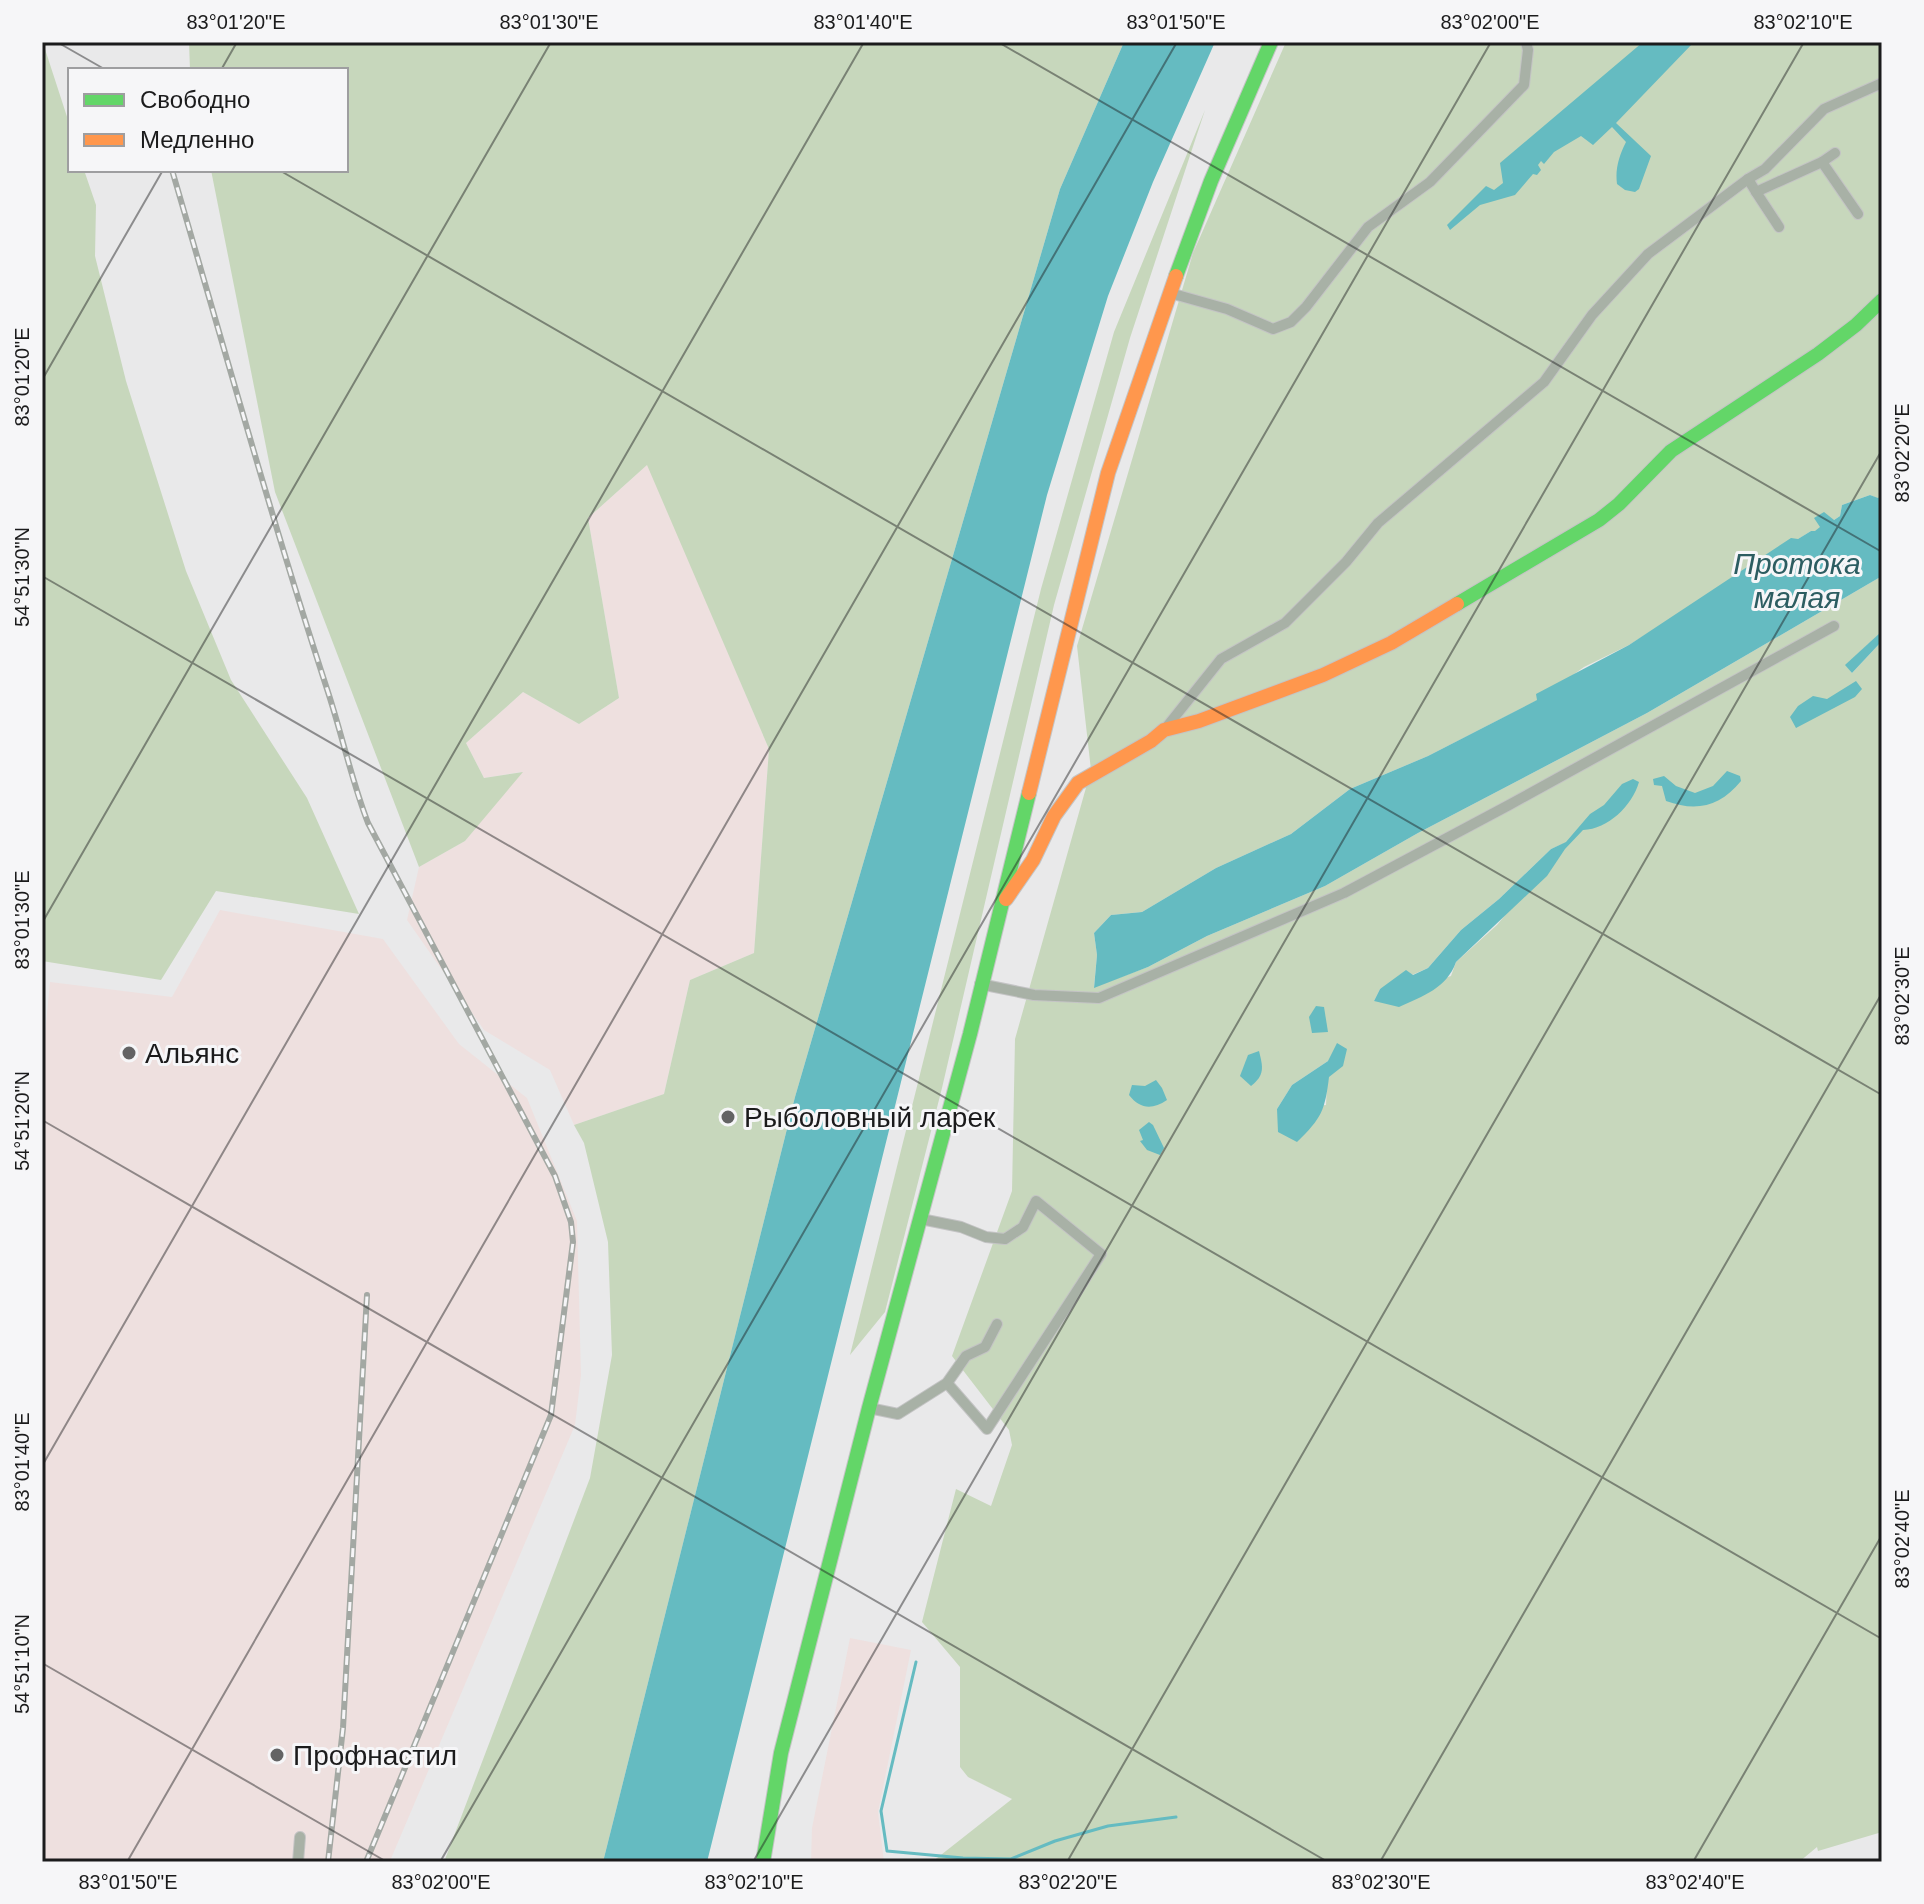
<svg xmlns="http://www.w3.org/2000/svg" width="1924" height="1904" font-family="Arial,sans-serif">
	<style>
		.industrial { fill: #eee0df }
		.green { fill: #c7d7bc; fill-rule: evenodd }
		.water { fill: #65bbc1 }
		.lines { fill: none; stroke-linecap: round; stroke-linejoin: round }
		.stream { stroke: #65bbc1; stroke-width: 3 }
		.street-casing { stroke: #c4c4c5; stroke-width: 12 }
		.fast-casing { stroke: #c4c4c5; stroke-width: 16 }
		.slow-casing { stroke: #c4c4c5; stroke-width: 16 }
		.street { stroke: #a8b1a6; stroke-width: 10 }
		.fast { stroke: #63d668; stroke-width: 14 }
		.slow { stroke: #ff974d; stroke-width: 14 }
		.rail-casing { stroke: #a3a8a3; stroke-width: 6 }
		.rail { stroke: #f6f6f8; stroke-width: 3; stroke-dasharray: 9; stroke-linecap: butt }
		.ticks { fill: none; stroke: #1b1b1c; stroke-width: 2; stroke-opacity: 0.45 }
		.poi-dot { fill: #636364; stroke: #f6f6f8; stroke-width: 3 }
		.labels { text-anchor: middle; dominant-baseline: central; stroke-width: 6; stroke-linejoin: round; paint-order: stroke }
		.poi-label { font-size: 28px; fill: #1b1b1c; stroke: #f6f6f8; text-anchor: start }
		.water-label { font-size: 30px; font-style: italic; fill: #2c5d61; stroke: #f6f6f8 }
		.neatline { fill: none; stroke: #1b1b1c; stroke-width: 3 }
		.ticks-label { font-size: 20px; text-anchor: middle; fill: #1b1b1c }
	</style>
	<rect width="100%" height="100%" fill="#e9e9ea"/>
	<g class="industrial">
		<polygon points="648,464 769,749 754,953 690,980 664,1094 574,1125 550,1070 484,1030 407,920 419,867 465,841 521,772 484,778 466,743 523,692 579,724 619,698 588,518"/>
		<polygon points="220,910 383,939 459,1044 527,1098 577,1221 581,1375 575,1425 390,1861 356,1858 327,1862 42,1862 42,1066 50,982 172,997"/>
		<polygon points="850,1638 911,1650 878,1812 884,1862 811,1862 812,1828"/>
	</g>
	<g class="green">
		<polygon points="42,42 59,42 44,46 70,126 70,170 84,170 96,205 95,256 126,381 186,571 231,680 307,798 359,914 216,891 161,980 42,961"/>
		<polygon points="189,42 1124,42 1060,189 795,1097 603,1862 444,1862 590,1478 612,1355 608,1242 584,1143 574,1125 664,1094 690,980 754,953 769,749 647,465 588,518 619,698 579,724 523,692 466,743 484,778 523,772 465,841 419,867 275,492 211,170 346,170 346,70 190,70"/>
		<path d="M1286 42H1882V496L1879 499 1870 495 1842 505 1840 516 1815 532 1811 531 1629 645 1584 667 1538 700 1428 756 1350 789 1291 834 1216 868 1142 912 1111 915 1094 933 1097 955 1094 987 1148 967 1207 936 1325 886 1418 833 1647 713 1882 576V631L1846 665 1852 673 1882 641V1832L1818 1851 1817 1847 1799 1862H932L1012 1799 968 1777 960 1767V1667L922 1622 956 1489 991 1506 1012 1445 1009 1430 952 1356 1012 1191 1015 1039 1091 770 1077 646 1193 253ZM1565 843 1497 925 1456 962 1451 976 1374 1001 1380 989 1428 968 1461 930 1499 899 1551 849ZM1328 1061 1326 1105 1277 1109 1292 1085Z"/>
		<polygon points="1205,110 1130,338 1054,605 942,1088 885,1312 850,1355 1041,589 1114,332"/>
	</g>
	<g class="water">
		<polygon points="1124,42 1215,42 1153,182 1108,296 1047,495 707,1862 603,1862 795,1097 1060,189"/>
		<path d="M1643 42H1694L1616 123 1651 156 1639 189 1635 192 1625 190 1617 184C1615 169 1619 156 1626 142L1612 127 1593 145 1581 136 1554 152 1544 164 1541 161 1538 165 1541 170 1537 175 1533 174 1515 195 1480 205 1450 230 1447 225 1486 186 1494 190 1503 183 1500 163Z"/>
		<polygon points="1870,495 1878,498 1882,496 1882,576 1647,713 1418,833 1325,886 1207,936 1148,967 1094,988 1097,955 1094,933 1111,915 1142,912 1216,868 1291,834 1350,789 1428,756 1537,700 1536,694 1629,645 1791,538 1798,539 1811,531 1815,531 1820,527 1814,518 1824,512 1834,520 1840,516 1842,505"/>
		<polygon points="1882,631 1882,641 1852,673 1845,665"/>
		<polygon points="1856,681 1862,689 1855,697 1796,728 1790,717 1798,706 1813,696 1827,699"/>
		<path d="M1727 771 1740 776 1741 781C1720 807 1696 812 1666 801L1662 786 1654 785 1653 779 1664 776 1676 786 1695 793 1713 786Z"/>
		<path d="M1633 779 1639 782C1632 806 1608 829 1583 830L1565 849 1547 876 1456 962C1447 988 1423 996 1399 1007L1374 1001 1380 989 1406 970 1413 975 1428 968 1461 930 1499 899 1551 849 1566 842 1590 814 1604 805 1622 784Z"/>
		<polygon points="1316,1006 1324,1007 1328,1032 1312,1033 1309,1017"/>
		<path d="M1337 1043 1347 1049 1343 1066 1329 1077C1325 1110 1322 1118 1297 1142L1278 1132 1277 1109 1292 1085 1328 1061Z"/>
		<path d="M1259 1051C1263 1067 1265 1075 1251 1086L1240 1076 1248 1055Z"/>
		<path d="M1156 1080 1162 1088 1167 1100C1152 1110 1140 1109 1129 1095L1132 1085 1145 1086Z"/>
		<polygon points="1149,1122 1153,1125 1164,1148 1160,1155 1147,1150 1140,1141 1143,1140 1139,1130"/>
	</g>
	<g class="lines">
		<polyline class="stream" points="916,1662 881,1811 887,1851 963,1858 1011,1859 1055,1841 1108,1826 1176,1817"/>
		<defs>
			<g id="street">
				<polyline points="1822,162 1835,153"/>
				<polyline points="1748,179 1756,192 1822,162 1858,214"/>
				<polyline points="1756,192 1779,227"/>
				<polyline points="1170,293 1227,309 1273,329 1291,322 1306,307 1368,227 1430,182 1524,85 1528,50 1526,42"/>
				<polyline points="1165,729 1221,659 1285,623 1346,562 1378,523 1544,382 1592,315 1648,254 1748,179 1765,169 1824,109 1882,83"/>
				<polyline points="980,984 1034,995 1099,998 1344,893 1509,805 1834,626"/>
				<polyline points="921,1219 961,1227 986,1237 1005,1239 1023,1227 1036,1201 1101,1254 987,1429 947,1383"/>
				<polyline points="869,1408 898,1414 947,1383 966,1356 985,1347 997,1324"/>
				<polyline points="298,1862 300,1837"/>
			</g>
			<g id="fast">
				<polyline points="1176,276 1211,181 1271,42"/>
				<polyline points="1457,604 1599,520 1619,504 1671,451 1818,354 1856,325 1882,300"/>
				<polyline points="763,1862 781,1753 869,1408 970,1034 1029,793"/>
			</g>
			<g id="slow">
				<polyline points="1029,793 1108,473 1176,276"/>
				<polyline points="1006,899 1033,860 1054,816 1078,783 1151,741 1164,730 1199,721 1323,675 1391,643 1457,604"/>
			</g>
		</defs>
		<use href="#street" class="street-casing"/>
		<use href="#fast" class="fast-casing"/>
		<use href="#slow" class="slow-casing"/>
		<use href="#street" class="street"/>
		<use href="#fast" class="fast"/>
		<use href="#slow" class="slow"/>
		<defs>
			<g id="rail">
				<path d="M172 170C223 344 271 517 327 689 342 734 351 779 368 823L555 1176 571 1222 573 1242 551 1415 366 1862"/>
				<polyline points="328,1862 343,1728 367,1295"/>
			</g>
		</defs>
		<use href="#rail" class="rail-casing"/>
		<use href="#rail" class="rail"/>
	</g>
	<path class="ticks" d="M57 42 106 70M998 42 1882 552M221 70 237 42M279 170 1882 1095M42 380 163 170M42 576 1882 1639M42 923 551 42M42 1120 1328 1862M42 1466 864 42M42 1663 387 1862M127 1862 1177 42M440 1862 1491 42M753 1862 1804 42M1067 1862 1882 450M1380 1862 1882 993M1693 1862 1882 1535"/>
	<g class="poi-dot">
		<circle cx="129" cy="1053" r="8"/>
		<circle cx="728" cy="1117" r="8"/>
		<circle cx="277" cy="1755" r="8"/>
	</g>
	<g class="labels">
		<g class="poi-label">
			<text x="145" y="1053">Альянс</text>
			<text x="744" y="1117">Рыболовный ларек</text>
			<text x="293" y="1755">Профнастил</text>
		</g>
		<g class="water-label">
			<text x="1797" y="563">Протока<tspan x="1797" dy="34">малая</tspan></text>
		</g>
	</g>
	<rect width="1924" height="1904" fill="none" stroke="#f6f6f8" stroke-width="88"/>
	<rect x="68" y="68" width="280" height="104" fill="#f6f6f8" stroke="#9e9ea0" stroke-width="2"/>
	<rect x="84" y="94" width="40" height="12" fill="#63d668" stroke="#9e9ea0" stroke-width="2"/>
	<text x="140" y="108" font-size="24" fill="#1b1b1c">Свободно</text>
	<rect x="84" y="134" width="40" height="12" fill="#ff974d" stroke="#9e9ea0" stroke-width="2"/>
	<text x="140" y="148" font-size="24" fill="#1b1b1c">Медленно</text>
	<rect x="44" y="44" width="1836" height="1816" class="neatline"/>
	<g class="ticks-label">
		<text x="236" y="29">83°01'20"E</text>
		<text x="549" y="29">83°01'30"E</text>
		<text x="863" y="29">83°01'40"E</text>
		<text x="1176" y="29">83°01'50"E</text>
		<text x="1490" y="29">83°02'00"E</text>
		<text x="1803" y="29">83°02'10"E</text>
		<text transform="translate(22 377) rotate(-90)" y="7">83°01'20"E</text>
		<text transform="translate(1902 453) rotate(-90)" y="7">83°02'20"E</text>
		<text transform="translate(22 577) rotate(-90)" y="7">54°51'30"N</text>
		<text transform="translate(22 920) rotate(-90)" y="7">83°01'30"E</text>
		<text transform="translate(1902 996) rotate(-90)" y="7">83°02'30"E</text>
		<text transform="translate(22 1121) rotate(-90)" y="7">54°51'20"N</text>
		<text transform="translate(22 1462) rotate(-90)" y="7">83°01'40"E</text>
		<text transform="translate(1902 1539) rotate(-90)" y="7">83°02'40"E</text>
		<text transform="translate(22 1664) rotate(-90)" y="7">54°51'10"N</text>
		<text x="128" y="1889">83°01'50"E</text>
		<text x="441" y="1889">83°02'00"E</text>
		<text x="754" y="1889">83°02'10"E</text>
		<text x="1068" y="1889">83°02'20"E</text>
		<text x="1381" y="1889">83°02'30"E</text>
		<text x="1695" y="1889">83°02'40"E</text>
	</g>
</svg>
